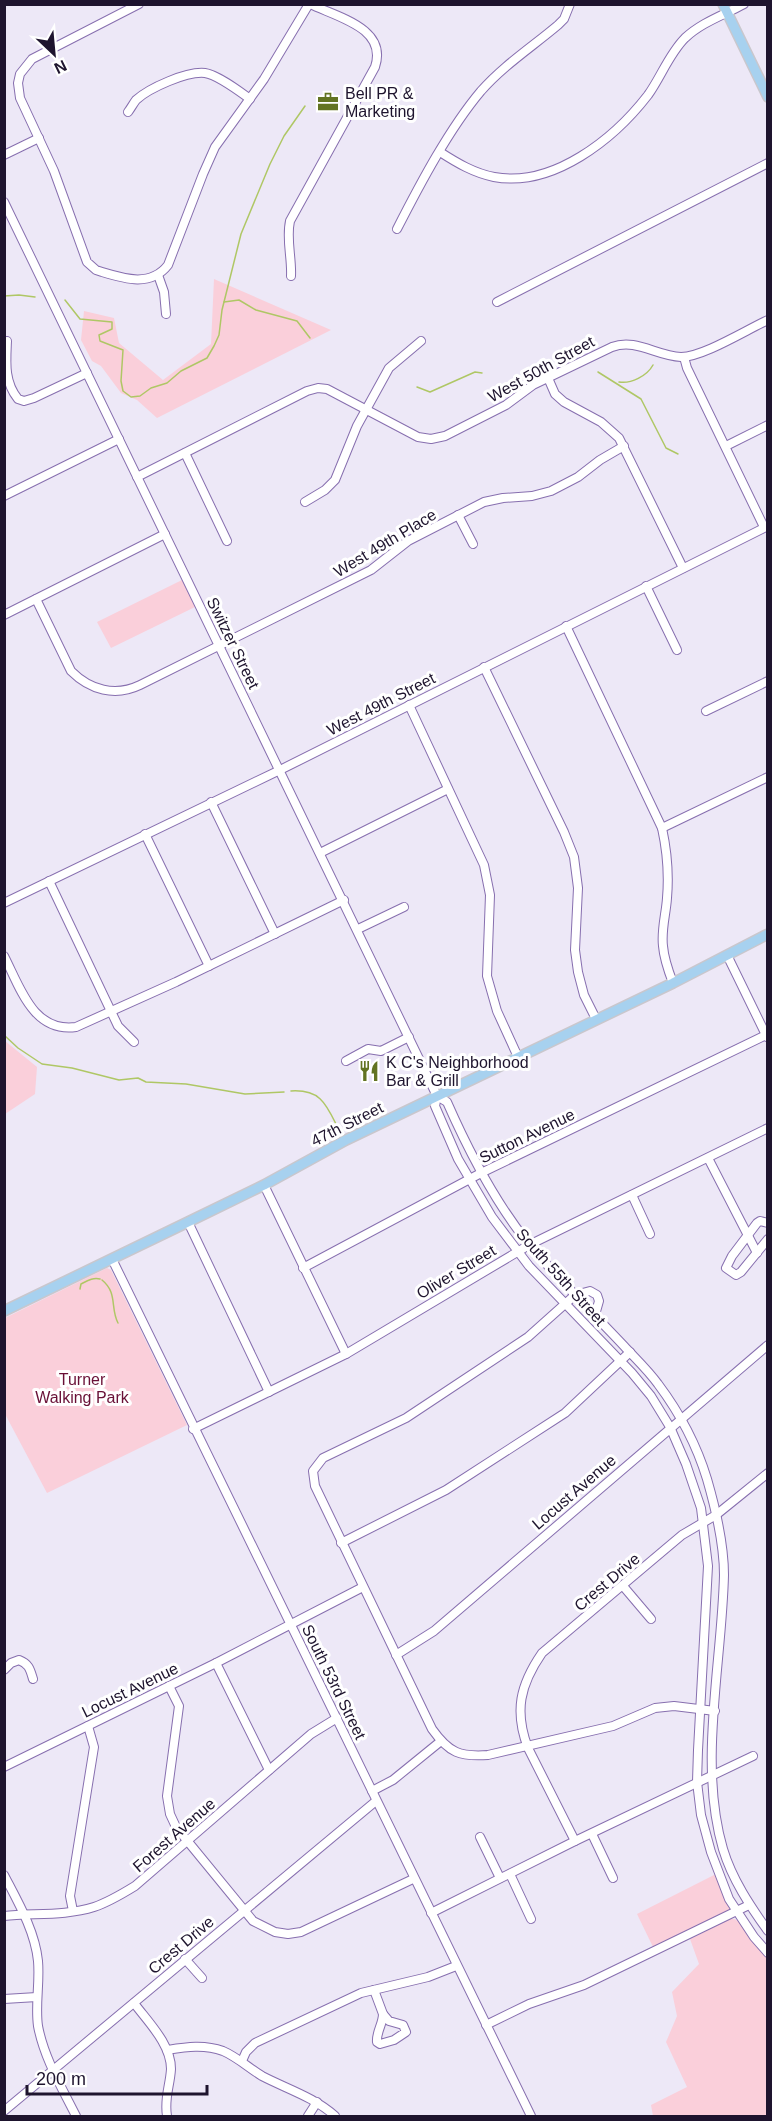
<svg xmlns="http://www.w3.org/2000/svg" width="772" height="2121" font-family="Arial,sans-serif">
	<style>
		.green { fill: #facfda }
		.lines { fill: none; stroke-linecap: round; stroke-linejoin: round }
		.stream { stroke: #afc765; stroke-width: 1.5 }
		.minor-casing { stroke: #876faf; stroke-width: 10 }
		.major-casing { stroke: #c9c7cd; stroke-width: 12 }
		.minor { stroke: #fff; stroke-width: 8 }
		.major { stroke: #a7d1ef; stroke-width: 9 }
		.labels { text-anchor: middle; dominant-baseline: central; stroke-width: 6; stroke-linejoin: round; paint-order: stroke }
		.poi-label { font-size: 16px; fill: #1e142e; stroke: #fff; text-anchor: start }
		.street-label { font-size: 16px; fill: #1e142e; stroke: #fff }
		.park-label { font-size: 16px; fill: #691037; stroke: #fff }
	</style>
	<rect width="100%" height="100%" fill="#ede8f7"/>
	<g class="green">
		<polygon points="214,279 331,330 157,418 137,400 121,393 101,366 92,361 81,340 84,311 114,318 119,343 163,380 211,344"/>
		<polygon points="182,580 195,607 111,648 97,622"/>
		<polygon points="5,1041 37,1067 35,1094 5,1114"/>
		<polygon points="107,1268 111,1270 187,1425 47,1493 5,1414 5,1318"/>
		<polygon points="716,1874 731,1907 730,1910 653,1947 637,1914"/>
		<polygon points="730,1919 735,1919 740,1923 767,1959 767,2116 653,2116 651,2105 687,2087 666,2042 677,2016 672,1992 699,1964 690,1939"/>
	</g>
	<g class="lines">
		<g class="stream">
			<polyline points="4,296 19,295 35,297"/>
			<polyline points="65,300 80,319 112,322 112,329 99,335 100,341 123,350 121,381 123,391 131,397 140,396 151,388 167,383 181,371 207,358 214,346 219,335 222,310 241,234 270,164 284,136 305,106"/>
			<polyline points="224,302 239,300 256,310 297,321 310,338"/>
			<polyline points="598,372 641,399 666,448 678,454"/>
			<path d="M619 382C631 384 647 376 653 365"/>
			<polyline points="417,387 430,392 475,372 482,373"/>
			<polyline points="4,1035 18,1048 42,1064 72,1068 119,1080 138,1078 146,1082 186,1084 245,1094 284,1092"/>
			<path d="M291 1091C323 1089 327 1107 340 1132"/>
			<path d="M102 1280C118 1293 110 1308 118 1323"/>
			<path d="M80 1289 81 1284C87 1281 93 1277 100 1279"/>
		</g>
		<defs>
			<g id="minor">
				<path d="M139 4 32 59 20 74 18 83 20 98 54 171 87 262 96 270 102 272C125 279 151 287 168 265L203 174 215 147 264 79 309 4"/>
				<path d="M128 112C131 108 133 104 136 100 149 88 187 71 205 73 218 75 239 91 250 99"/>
				<path d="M440 152C457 163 474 173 494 177 553 188 614 139 648 95 661 77 669 54 685 38 702 22 724 15 744 4"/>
				<polyline points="4,155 39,138"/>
				<polyline points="4,202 437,1096"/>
				<path d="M397 229C420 184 449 129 481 91 504 65 532 47 558 25L564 19 570 4"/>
				<polyline points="158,275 164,292 166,314"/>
				<path d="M291 276C292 258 286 239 290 221L375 67C388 28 337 17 310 4"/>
				<polyline points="497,302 768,163"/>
				<path d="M7 341C6 362 4 382 18 399L24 401 34 398 87 373"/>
				<polyline points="684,357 687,368 764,527"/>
				<polyline points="548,378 555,394 564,402 601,422 619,438 683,568"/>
				<polyline points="726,446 768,425"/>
				<polyline points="185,453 227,541"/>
				<path d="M137 477 307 391 318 388 327 389 418 437 431 439 445 436 506 405 533 385 612 347C636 338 656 356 681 357 703 357 746 330 768 320"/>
				<polyline points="4,496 119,439"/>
				<polyline points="305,502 325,490 335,480 357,426 389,368 421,341"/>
				<polyline points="458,515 473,544"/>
				<polyline points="646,586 677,650"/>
				<path d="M36 599 71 671C90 690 115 697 140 685L371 570 408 541 484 502 503 498 532 496 551 491 578 477 600 460 624 446"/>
				<polyline points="4,615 165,534"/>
				<path d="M566 626 662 828C667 851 669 875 667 898 666 914 661 930 663 946 664 959 668 970 673 983"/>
				<polyline points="484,667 564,832 574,857 578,888 575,950 578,972 584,995 596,1019"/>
				<polyline points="409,705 484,865 490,895 487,976 497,1011 518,1057"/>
				<polyline points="706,711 768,681"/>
				<polyline points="211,802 275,934"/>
				<polyline points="662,828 768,777"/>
				<polyline points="145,834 209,966"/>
				<polyline points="320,853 448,789"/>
				<polyline points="49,881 118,1026 134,1042"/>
				<polyline points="4,903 280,770 768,526"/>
				<polyline points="358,929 404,907"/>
				<polyline points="727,955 767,1037"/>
				<path d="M4 956C20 987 33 1033 76 1027L176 982 344 900"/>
				<polyline points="346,1061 368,1049 381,1051 409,1037"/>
				<polyline points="437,1096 435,1106 458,1159 492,1217 529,1266 632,1373 651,1396 670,1427 686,1464 701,1508 708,1566 698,1750 697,1782 701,1815 711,1852 729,1899 754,1937 768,1953"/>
				<path d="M437 1096 447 1102C469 1152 494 1201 528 1243 558 1279 592 1312 624 1346 635 1358 648 1370 658 1384 679 1412 697 1446 707 1479 716 1510 724 1543 724 1575 722 1663 698 1764 723 1849 732 1879 750 1906 768 1931"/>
				<polyline points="708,1158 757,1253"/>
				<polyline points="264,1185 346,1354"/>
				<polyline points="632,1195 650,1234"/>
				<polyline points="188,1222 269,1392"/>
				<polyline points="768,1223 760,1221 757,1223 732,1256 726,1268 736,1275 741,1272 768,1239"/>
				<polyline points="112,1259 531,2116"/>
				<polyline points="303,1268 481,1173 766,1035"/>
				<path d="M595 1315 599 1301 597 1295 590 1291 575 1295 528 1337 406 1418 323 1458 313 1471 315 1486 432 1729C449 1753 460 1757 488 1755L613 1726 655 1708 674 1706 715 1711"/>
				<polyline points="193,1429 346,1354 529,1245 768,1128"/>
				<polyline points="341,1543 446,1490 565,1413 630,1352"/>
				<polyline points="623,1586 651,1619"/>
				<polyline points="396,1655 434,1631 768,1345"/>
				<polyline points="216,1663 269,1770"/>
				<path d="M4 1670 11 1663 19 1660C29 1664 30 1669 33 1679"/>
				<polyline points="169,1686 179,1706 167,1796 170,1814 176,1827 253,1921 275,1932 288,1934 301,1932 413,1879"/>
				<polyline points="4,1767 216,1663 363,1587"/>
				<polyline points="372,1791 393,1780 441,1741"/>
				<polyline points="592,1834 613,1878"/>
				<polyline points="480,1837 500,1878"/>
				<path d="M575 1841 528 1748C514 1711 520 1685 542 1653L682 1535 716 1515 768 1473"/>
				<polyline points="510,1874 531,1919"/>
				<path d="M4 1875C18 1902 35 1931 38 1961 40 1983 35 2005 38 2026 44 2058 62 2088 76 2116"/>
				<polyline points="73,1911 70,1896 94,1747 88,1726"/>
				<polyline points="431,1913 575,1841 753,1756"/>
				<path d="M4 1916C33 1913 66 1916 94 1907 109 1902 122 1894 135 1886L311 1734 337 1718"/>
				<polyline points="185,1959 202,1978"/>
				<polyline points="374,1990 383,2014"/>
				<polyline points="4,1999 37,1997"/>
				<path d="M134 2003C148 2022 171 2044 171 2069 170 2086 164 2098 167 2116"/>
				<path d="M383 2014 389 2021 403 2025 406 2032 394 2040 380 2044 377 2042C376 2032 383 2024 383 2014Z"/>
				<polyline points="486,2025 529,2004 584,1985 749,1905"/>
				<path d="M167 2050C186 2047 204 2044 223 2051 237 2057 249 2068 262 2076 287 2089 314 2097 335 2116"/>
				<polyline points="242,2061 246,2052 255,2043 361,1993 428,1977 456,1966"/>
				<polyline points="4,2111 376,1801"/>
				<polyline points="308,2116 317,2102"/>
			</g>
			<g id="major">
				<polyline points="723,4 768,97"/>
				<polyline points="4,1311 188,1222 264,1185 346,1140 673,983 768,934"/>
			</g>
		</defs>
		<use href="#minor" class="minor-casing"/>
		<use href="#major" class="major-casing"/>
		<use href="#minor" class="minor"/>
		<use href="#major" class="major"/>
	</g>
	<defs>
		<symbol id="office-bare" viewBox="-9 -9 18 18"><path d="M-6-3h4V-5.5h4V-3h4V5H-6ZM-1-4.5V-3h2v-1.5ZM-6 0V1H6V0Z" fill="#637422" stroke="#fff" stroke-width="2.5" paint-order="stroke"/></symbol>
		<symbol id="restaurant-bare" viewBox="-9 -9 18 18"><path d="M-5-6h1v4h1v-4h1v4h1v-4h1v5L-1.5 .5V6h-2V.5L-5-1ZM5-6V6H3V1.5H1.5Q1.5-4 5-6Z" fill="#637422" stroke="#fff" stroke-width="2.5" paint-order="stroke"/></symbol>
	</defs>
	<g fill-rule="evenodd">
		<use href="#office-bare" x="313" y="87" width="30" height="30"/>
		<use href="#restaurant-bare" x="354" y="1056" width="30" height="30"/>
	</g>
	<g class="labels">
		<g class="poi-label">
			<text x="345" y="93">Bell PR &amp;<tspan x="345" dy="18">Marketing</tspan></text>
			<text x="386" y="1062">K C's Neighborhood<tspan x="386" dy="18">Bar &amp; Grill</tspan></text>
		</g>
		<g class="street-label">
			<text transform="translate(541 369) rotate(-29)">West 50th Street</text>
			<text transform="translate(385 543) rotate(-31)">West 49th Place</text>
			<text transform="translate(233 643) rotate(64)">Switzer Street</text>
			<text transform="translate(381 704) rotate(-27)">West 49th Street</text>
			<text transform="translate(347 1124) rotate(-27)">47th Street</text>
			<text transform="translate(527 1136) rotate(-26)">Sutton Avenue</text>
			<text transform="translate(456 1272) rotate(-31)">Oliver Street</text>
			<text transform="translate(561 1277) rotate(48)">South 55th Street</text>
			<text transform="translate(574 1492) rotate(-41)">Locust Avenue</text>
			<text transform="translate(607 1582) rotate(-40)">Crest Drive</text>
			<text transform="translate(334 1682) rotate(64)">South 53rd Street</text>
			<text transform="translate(130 1690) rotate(-26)">Locust Avenue</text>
			<text transform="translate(174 1835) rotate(-41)">Forest Avenue</text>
			<text transform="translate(181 1945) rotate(-40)">Crest Drive</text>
		</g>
		<g class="park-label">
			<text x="82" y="1379">Turner<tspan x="82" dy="18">Walking Park</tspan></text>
		</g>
	</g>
	<rect width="772" height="2121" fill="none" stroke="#1e142e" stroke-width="12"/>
	<g transform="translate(54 54) rotate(154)" stroke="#ffffff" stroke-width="4.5" paint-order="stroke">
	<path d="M0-4.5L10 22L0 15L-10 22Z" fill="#1e142e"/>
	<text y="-9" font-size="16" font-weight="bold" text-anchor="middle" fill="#1e142e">N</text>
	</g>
	<path d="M27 2085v9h180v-9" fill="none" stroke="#1e142e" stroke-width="3"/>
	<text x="36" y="2085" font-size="18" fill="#1e142e" stroke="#ffffff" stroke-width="4.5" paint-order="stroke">200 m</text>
</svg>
